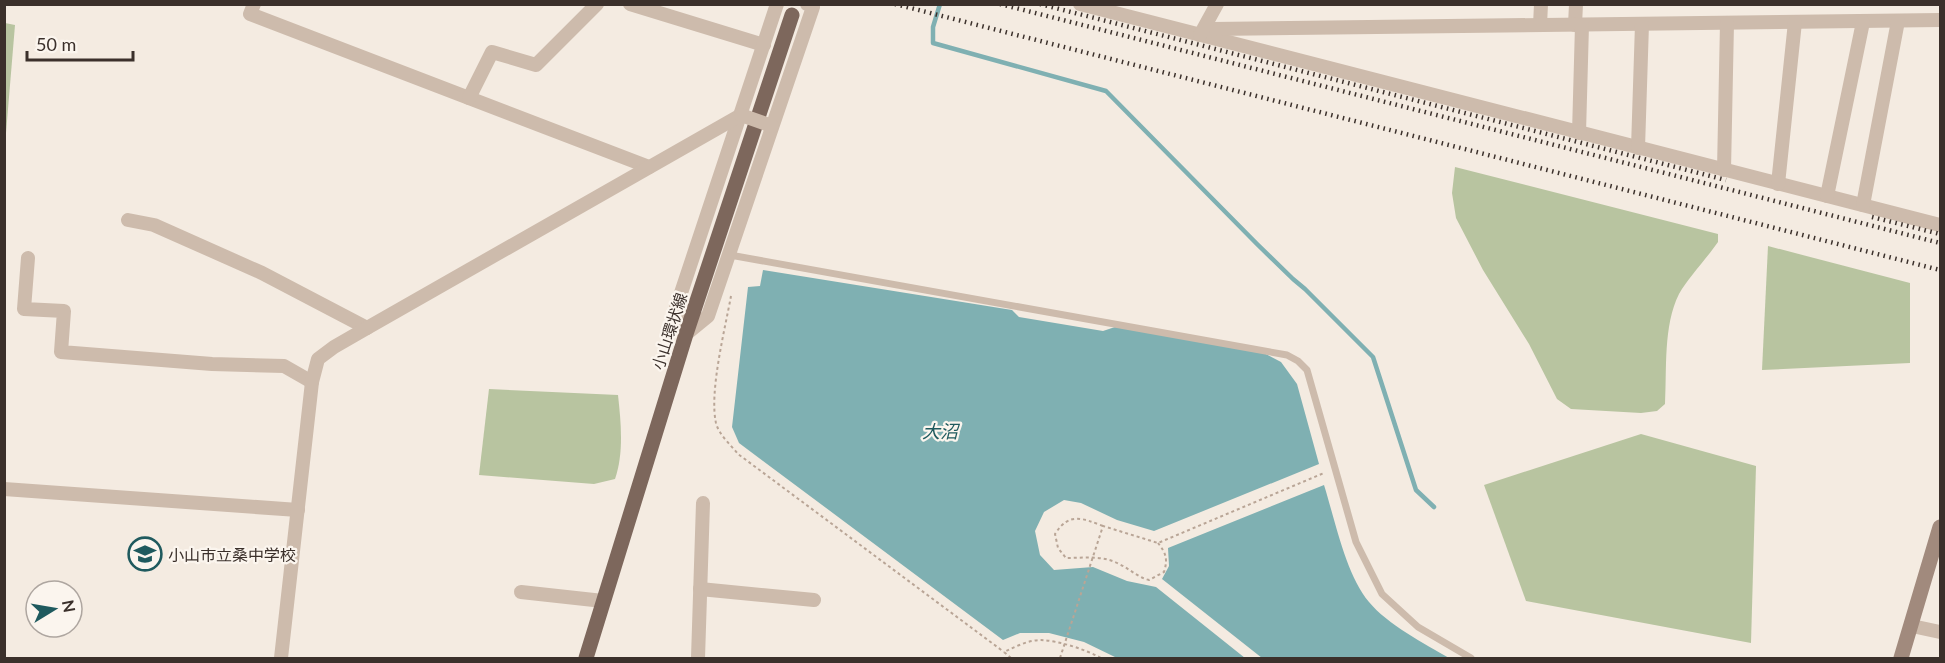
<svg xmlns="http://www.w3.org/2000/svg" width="1945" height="663" font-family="Lato,'Noto Sans JP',sans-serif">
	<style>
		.green { fill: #b8c4a0 }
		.water { fill: #7fb0b2 }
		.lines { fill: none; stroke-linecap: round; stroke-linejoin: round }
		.stream { stroke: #7fb0b2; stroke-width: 4.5 }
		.path { stroke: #b9a596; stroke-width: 2; stroke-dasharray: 3 3; stroke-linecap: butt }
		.lane { stroke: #cdbbac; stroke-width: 7 }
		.street { stroke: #cdbbac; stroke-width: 14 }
		.secondary { stroke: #a18a7d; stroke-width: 15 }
		.primary { stroke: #7d675c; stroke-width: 15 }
		.rail { stroke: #3b302b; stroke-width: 4.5; stroke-dasharray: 1.5 4.5; stroke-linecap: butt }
		.street-bridge { stroke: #cdbbac; stroke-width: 14 }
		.labels { text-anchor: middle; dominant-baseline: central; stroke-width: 4.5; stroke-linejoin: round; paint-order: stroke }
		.street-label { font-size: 16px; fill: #3b302b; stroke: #fbf5ee }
		.poi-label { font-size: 16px; fill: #3b302b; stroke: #fbf5ee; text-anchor: start }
		.water-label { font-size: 18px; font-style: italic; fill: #1f5a5e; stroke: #fbf5ee }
	</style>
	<rect width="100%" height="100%" fill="#f4ebe1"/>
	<g class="green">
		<polygon points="5,23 15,25 5,145 4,23"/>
		<path d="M1455 167 1718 234V242C1707 258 1688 278 1679 294 1663 326 1667 369 1665 404L1657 411 1641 413 1571 409 1557 399 1529 344 1483 270 1456 218 1452 193Z"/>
		<polygon points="1768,246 1910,283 1910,363 1762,370"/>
		<path d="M489 389 618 395C621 423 624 453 615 479L594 484 479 475Z"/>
		<polygon points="1641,434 1756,466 1751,643 1526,601 1484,485"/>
	</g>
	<g class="water">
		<polygon points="763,270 1012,310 1019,317 1103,331 1115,327 1260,351 1281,362 1297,384 1319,464 1154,531 1117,520 1081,503 1064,500 1044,512 1035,531 1040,555 1054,570 1093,567 1127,581 1156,587 1245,658 1117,658 1084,642 1049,633 1020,633 1003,640 739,443 732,427 748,287 760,286"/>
		<path d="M1324 485C1335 520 1346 575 1369 602 1387 624 1425 644 1449 658H1262L1162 579 1169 566 1168 548Z"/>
	</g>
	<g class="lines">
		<polyline class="stream" points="940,4 933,27 933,43 1106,91 1257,244 1293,279 1305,289 1373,357 1416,490 1434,507"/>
		<g class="path">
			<path d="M731 296C725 329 709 392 716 423 719 435 731 445 738 454L1004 652"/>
			<path d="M1103 526C1082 518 1069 512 1055 534L1058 548 1066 558C1084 558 1103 555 1119 564 1130 569 1137 577 1149 580L1164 572C1168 559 1166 553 1158 543"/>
			<path d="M1011 658 1004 652C1015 647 1028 640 1041 640 1060 641 1084 649 1101 658"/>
			<polyline points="1060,658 1103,526 1158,543 1324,473"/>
		</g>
		<polyline class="lane" points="730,255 1287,355 1298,361 1307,370 1356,542 1382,594 1418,627 1471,658"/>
		<g class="street">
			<polyline points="254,4 250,14 649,167"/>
			<polyline points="630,4 764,45"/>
			<polyline points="777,4 676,308 686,334 708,316 813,7 807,4"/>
			<polyline points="1080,4 1940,225"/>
			<polyline points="1540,25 1541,4"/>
			<polyline points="1575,25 1576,4"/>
			<polyline points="1200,35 1213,29 1940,20"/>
			<polyline points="1200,35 1217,4"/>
			<polyline points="469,98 492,52 536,65 597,4"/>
			<polyline points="1579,133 1582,25"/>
			<polyline points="1638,148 1642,24"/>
			<polyline points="1724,170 1727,23"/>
			<polyline points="1778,184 1795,22"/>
			<polyline points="1827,196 1863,22"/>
			<polyline points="1863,205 1898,21"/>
			<polyline points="128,220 154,225 262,273 367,328"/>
			<polyline points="28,258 24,309 64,311 61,352 212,364 284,366 312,382"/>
			<polyline points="4,489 298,510"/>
			<polyline points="700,589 814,600"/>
			<polyline points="521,592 603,601"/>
			<polyline points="1912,626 1940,632"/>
			<polyline points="281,658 312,382 318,359 334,347 367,328 741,115"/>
			<polyline points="698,658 703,503"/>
		</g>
		<polyline class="secondary" points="1901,658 1940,527"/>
		<polyline class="primary" points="586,658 686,334 792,15"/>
		<g class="rail">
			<polyline points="895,4 1940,270"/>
			<polyline points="1000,4 1940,243"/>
			<polyline points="1040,4 1726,180"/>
			<polyline points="1872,217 1940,234"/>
		</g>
		<polyline class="street-bridge" points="741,115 772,126"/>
	</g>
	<defs>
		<symbol id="school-ring" viewBox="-11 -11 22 22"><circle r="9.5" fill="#fbf5ee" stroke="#1f5a5e" stroke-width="1.5"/><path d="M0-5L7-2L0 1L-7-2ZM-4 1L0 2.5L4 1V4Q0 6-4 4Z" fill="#1f5a5e"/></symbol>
	</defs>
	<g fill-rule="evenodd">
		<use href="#school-ring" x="126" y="535" width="38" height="38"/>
	</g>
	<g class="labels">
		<g class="street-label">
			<text transform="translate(669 331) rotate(-72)">小山環状線</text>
		</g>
		<g class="poi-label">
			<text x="168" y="554">小山市立桑中学校</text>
		</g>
		<g class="water-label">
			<text x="940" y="431">大沼</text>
		</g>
	</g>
	<rect width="1945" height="663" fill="none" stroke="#3b302b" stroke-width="12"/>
	<g transform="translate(54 609) rotate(79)"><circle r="28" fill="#fbf5ee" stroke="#aea6a0" stroke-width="1.5"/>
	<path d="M0-4.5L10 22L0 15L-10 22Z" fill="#1f5a5e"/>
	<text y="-9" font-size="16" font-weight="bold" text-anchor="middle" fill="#3b302b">N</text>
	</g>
	<path d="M27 51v9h106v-9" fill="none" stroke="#3b302b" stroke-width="3"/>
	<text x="36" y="51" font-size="18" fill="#3b302b" stroke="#fbf5ee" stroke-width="4.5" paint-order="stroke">50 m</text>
</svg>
